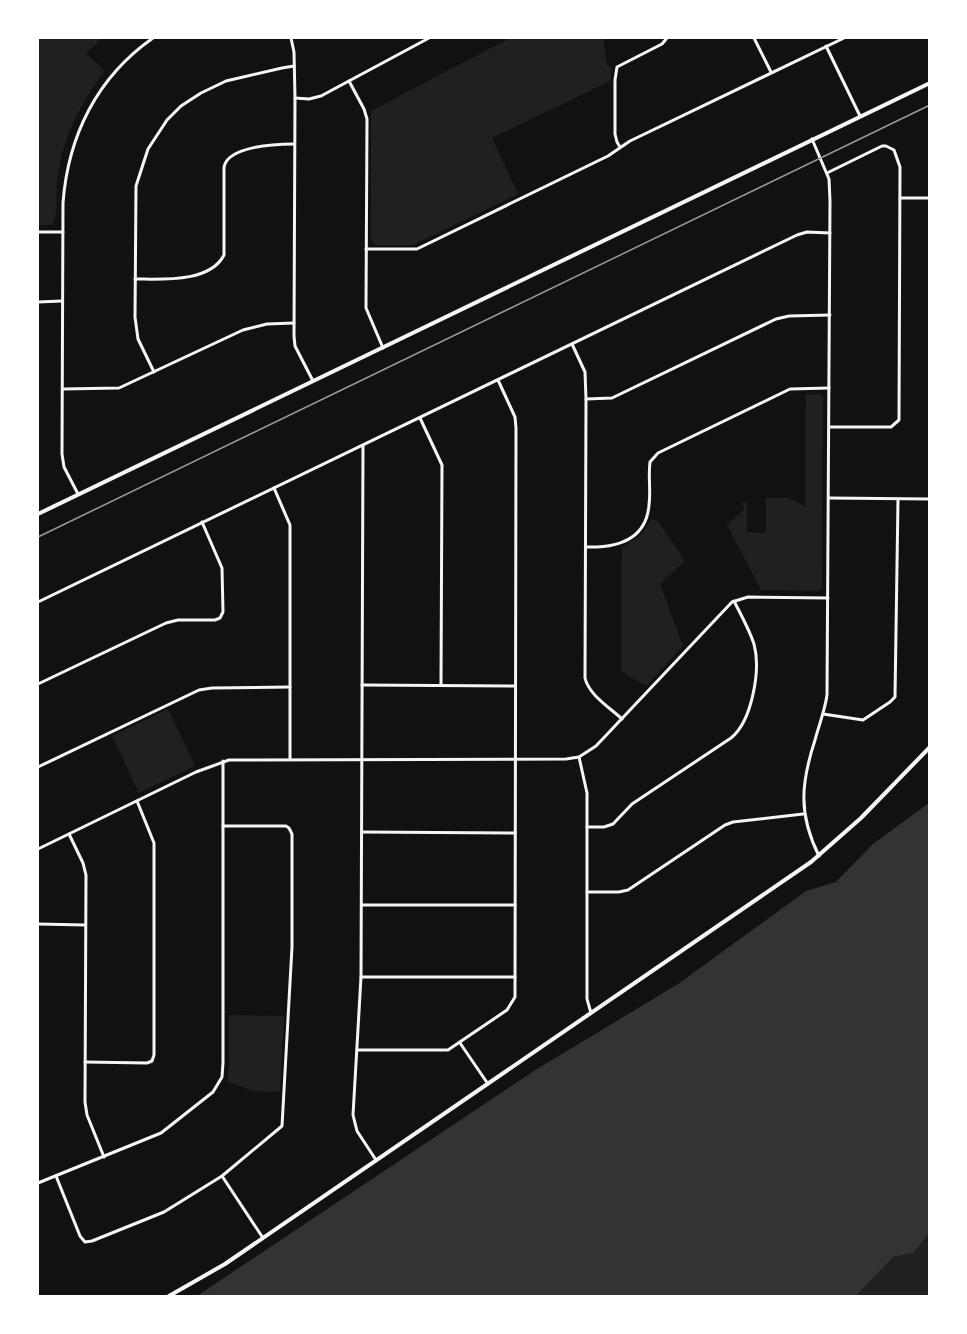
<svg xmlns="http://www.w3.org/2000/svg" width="967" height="1334" font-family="'IBM Plex Sans',sans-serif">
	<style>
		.green { fill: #202020 }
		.water { fill: #333 }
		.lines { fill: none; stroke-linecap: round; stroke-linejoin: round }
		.minor { stroke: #f5f5f5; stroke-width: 3 }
		.tertiary { stroke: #f5f5f5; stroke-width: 4 }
		.rail { stroke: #9a9a9a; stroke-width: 1.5 }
	</style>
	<rect width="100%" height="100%" fill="#111"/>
	<g class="green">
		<path d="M38 38H102L86 53 105 71C80 103 62 140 57 180 55 193 60 215 51 225H38Z"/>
		<polygon points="510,38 603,38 607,65 612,67 610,81 492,138 518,194 413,245 375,245 371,240 371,111"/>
		<polygon points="806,394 821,395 823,397 822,588 818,591 761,590 727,525 744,509 742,502 747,502 747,532 766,533 766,498 789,498 805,507"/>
		<polygon points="651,519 658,521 685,561 660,584 683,646 646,686 621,671 622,548 641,535"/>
		<polygon points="168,709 195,766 139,793 112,736"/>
		<polygon points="229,1015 284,1016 280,1092 253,1091 227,1081 229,1064"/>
		<polygon points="929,1234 929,1296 856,1296 893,1257 913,1253"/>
	</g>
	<polygon class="water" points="929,803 929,1234 913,1253 893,1257 856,1296 197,1296 537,1069 678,984 806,891 836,882 873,844"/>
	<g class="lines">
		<g class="minor">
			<polyline points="291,38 294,52 295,98 294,336 295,346 313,381"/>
			<polyline points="754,38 771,72"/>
			<polyline points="826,46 860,116"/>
			<polyline points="349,81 364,109 367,119 366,308 383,348"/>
			<polyline points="295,98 309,99 321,96 429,38"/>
			<path d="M812 139 829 179 830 201 827 695C825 710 819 725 815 740 801 783 798 814 819 856"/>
			<polyline points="620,147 617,142 615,134 615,80 617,67 662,44 667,38"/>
			<polyline points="827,173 882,146 886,146 894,150 900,167 899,420 891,427 830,427"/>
			<polyline points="900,198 930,198"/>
			<polyline points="38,232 63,232"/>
			<polyline points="366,249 417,249 608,156 630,141 844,38"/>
			<path d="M135 279C161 279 210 283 224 255V167C228 146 276 144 294 144"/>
			<polyline points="38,302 62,301"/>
			<path d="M572 344 585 372 586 399 585 678C589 695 609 707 622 719"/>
			<polyline points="154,372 138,339 135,317 136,186 148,149 167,120 181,106 201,93 226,81 282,68 294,66"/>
			<polyline points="63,389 119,388 243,330 267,324 294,323"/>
			<polyline points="586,399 612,398 776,319 789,316 830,315"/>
			<polyline points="420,418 442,465 441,685"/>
			<polyline points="363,446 361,977 353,1115 357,1131 376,1160"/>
			<polyline points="274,488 290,525 290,759"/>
			<path d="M78 494 64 467 62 454 63 203C68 136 97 77 153 38"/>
			<polyline points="829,498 930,499"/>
			<path d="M586 547C616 548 646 541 649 505 651 491 648 476 650 462L658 453 790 389 829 388"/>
			<polyline points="38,602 797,235 807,232 830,233"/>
			<polyline points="38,684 166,623 178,620 215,620 220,618 223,612 222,568 202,522"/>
			<polyline points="362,685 515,686"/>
			<polyline points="823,714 863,720 890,702 895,697 898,499"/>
			<polyline points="579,757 587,793 587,999 591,1013"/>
			<polyline points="38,767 199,690 212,688 290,687"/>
			<path d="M587 827H604L613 824 632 804 731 738C752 721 761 670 754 644 749 629 741 615 734 601"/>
			<polyline points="362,832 515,833"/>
			<polyline points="69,834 83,863 86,875 85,1102 87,1115 104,1157"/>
			<polyline points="38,849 196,772 229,760 566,759 579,757 596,746 732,602 748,597 828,598"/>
			<polyline points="587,892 619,892 628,890 725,825 733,822 803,814"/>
			<polyline points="362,905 515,905"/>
			<polyline points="38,924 85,925"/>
			<polyline points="361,977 515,977"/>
			<polyline points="460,1043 488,1084"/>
			<polyline points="357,1050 448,1050 507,1010 515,997 516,428 515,417 498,380"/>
			<polyline points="85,1062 147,1063 152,1061 154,1055 154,843 137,801"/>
			<polyline points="56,1176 80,1236 85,1242 92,1241 164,1212 222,1176 282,1126 292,947 292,834 289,828 286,826 223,826"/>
			<polyline points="222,1176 263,1238"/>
			<polyline points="38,1183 161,1133 213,1092 222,1077 223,1063 223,761"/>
		</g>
		<g class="tertiary">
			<polyline points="38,514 930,83"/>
			<polyline points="169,1296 225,1264 811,862 861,818 930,747"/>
		</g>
		<polyline class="rail" points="38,537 930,105"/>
	</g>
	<rect width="967" height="1334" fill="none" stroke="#ffffff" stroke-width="78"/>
</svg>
